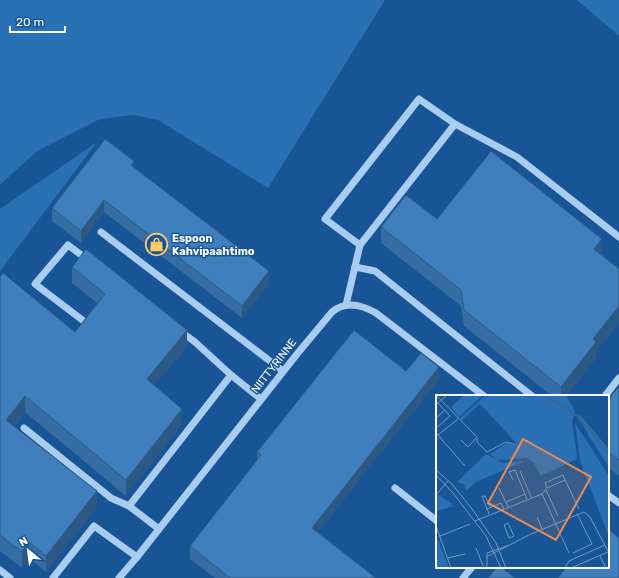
<svg xmlns="http://www.w3.org/2000/svg" width="619" height="578" font-family="Rubik,sans-serif">
	<style>
		.green { fill: #2a70b4 }
		.lines { fill: none; stroke-linecap: round; stroke-linejoin: round }
		.minor { stroke: #a8cdf1; stroke-width: 7 }
		.wall { fill: #366da3 }
		.shaded-wall { fill: #2c5984 }
		.building { fill: #3f7fbd; stroke: #2c5984 }
		.labels { text-anchor: middle; dominant-baseline: central; stroke-width: 3; stroke-linejoin: round; paint-order: stroke }
		.poi-label { font-size: 11px; font-weight: bold; fill: #fff; stroke: #175596; text-anchor: start }
		.street-label { font-size: 11px; fill: #fff; stroke: #175596 }
		.inset-river { fill: none; stroke: #3a6796; stroke-width: 2 }
		.inset-road { fill: none; stroke: #7499c0; stroke-width: 1 }
		.view { fill: #ef8b55; fill-opacity: 0.15; stroke: #ef8b55; stroke-width: 2 }
		.inset-edge { fill: none; stroke: #fff; stroke-width: 2 }
	</style>
	<rect width="100%" height="100%" fill="#175596"/>
	<g class="green">
		<polygon points="0,0 385,0 268,188 158,120 134,115 100,119 37,151 0,185"/>
		<polygon points="577,0 619,0 619,36"/>
		<polygon points="97,142 0,271 0,209"/>
	</g>
	<g class="lines">
		<g class="minor">
			<polyline points="101,232 283,371"/>
			<polyline points="360,245 325,219 419,99 455,124"/>
			<polyline points="355,267 375,271 532,396"/>
			<polyline points="346,305 360,245 455,124 517,157 619,237"/>
			<polyline points="85,322 35,284 68,245 88,260"/>
			<polyline points="180,331 195,342 231,375 261,399"/>
			<polyline points="605,396 619,378"/>
			<polyline points="24,428 111,498 129,506 159,529"/>
			<polyline points="395,488 437,521"/>
			<polyline points="608,495 619,503"/>
			<polyline points="129,506 231,375"/>
			<polyline points="0,570 10,578"/>
			<polyline points="53,578 94,526 137,557"/>
			<path d="M119 578 137 557 297 354 332 312C346 300 362 305 376 313L484 396"/>
			<polyline points="463,578 472,567"/>
		</g>
	</g>
	<g class="wall">
		<polygon points="134,168 269,284 242,318 104,212 81,243 52,221 52,208"/>
		<polygon points="437,219 602,254 619,269 619,322 596,351 596,358 566,396 552,396 464,326 461,306 381,243 381,227"/>
		<polygon points="72,267 187,346 154,386 182,424 126,496 25,412 14,426 97,507 46,572 29,558 22,568 0,551 0,277 75,332 97,303 72,283"/>
		<polygon points="406,371 439,379 318,532 376,578 215,578 190,559 190,546 257,461 257,452"/>
		<polygon points="619,386 619,476 608,467 608,400"/>
	</g>
	<g class="shaded-wall">
		<polygon points="134,161 134,173 131,165"/>
		<polygon points="104,200 104,212 81,243 81,231"/>
		<polygon points="602,239 602,254 594,264 594,249"/>
		<polygon points="269,271 269,284 242,318 242,306"/>
		<polygon points="619,306 619,322 596,351 596,358 566,396 561,396 561,387 593,339"/>
		<polygon points="187,330 187,346 147,395 147,379"/>
		<polygon points="439,367 439,379 312,540 312,528"/>
		<polygon points="25,396 25,412 6,436 6,420"/>
		<polygon points="182,409 182,424 126,496 126,480"/>
		<polygon points="97,491 97,507 46,572 46,556"/>
		<polygon points="29,542 29,558 22,568 22,552"/>
	</g>
	<g class="building">
		<polygon points="105,139 134,161 131,165 269,271 242,306 104,200 81,231 52,208"/>
		<polygon points="491,151 602,239 594,249 619,269 619,306 593,339 596,342 561,387 464,310 461,290 381,227 406,195 437,219"/>
		<polygon points="86,249 187,330 147,379 182,409 126,480 25,396 6,420 97,491 46,556 29,542 22,552 0,535 0,277 3,273 75,332 105,294 72,267"/>
		<polygon points="354,330 406,371 421,353 439,367 312,528 376,578 230,578 190,546 261,455 257,452"/>
		<polygon points="619,386 619,460 608,452 608,400"/>
		<polygon points="608,529 619,538 619,578 558,578 566,567 608,567"/>
		<polygon points="497,567 501,567 515,578 488,578"/>
	</g>
	<defs>
		<symbol id="shop-ring" viewBox="-11 -11 22 22"><circle r="9.5" fill="#175596" stroke="#ffcb69" stroke-width="1.5"/><path d="M-5-2.5h2.3a2.7 3.5 0 0 1 5.4 0H5L5.5 6h-11ZM-1.5-2.5h3a1.5 2.3 0 0 0-3 0Z" fill="#ffcb69"/></symbol>
	</defs>
	<g fill-rule="evenodd">
		<use href="#shop-ring" x="144" y="232" width="25" height="25"/>
	</g>
	<g class="labels">
		<g class="poi-label">
			<text x="172" y="238">Espoon<tspan x="172" dy="13">Kahvipaahtimo</tspan></text>
		</g>
		<g class="street-label">
			<text transform="translate(274 366) rotate(-52)">NIITTYRINNE</text>
		</g>
	</g>
	<g transform="translate(436 395)">
		<rect width="173" height="173" fill="#175596"/>
		<path d="M28 0H47L23 22 15 12ZM50 0H130L139 16 136 26 141 64 105 81 97 67 91 63 61 65 54 59 71 48 77 50 80 48 71 38 44 9 26 25 24 23ZM144 20 173 54V73L153 41 142 21ZM139 28 173 81V142L144 66ZM50 59 67 68 89 66 40 87 30 96 29 90 21 87ZM3 100 12 106 18 111 0 116V103ZM0 145H2L13 173H0Z" fill="#2a70b4"/>
		<path class="inset-river" d="M109 0 141 21 173 58"/>
		<path class="inset-road" d="M0 0 41 42M0 10 11 0M0 23 9 15M0 33 14 21 2 8M0 38 29 71M2 40 22 24M41 42V47L51 57 70 47 78 49M25 45 32 52 40 43M0 75 16 89 36 114 60 148 70 173M84 76 95 102M0 80 17 98 50 141 65 173M77 85 73 77 79 75 91 104M63 93 72 112M111 93 109 88 127 80 129 85M110 95 122 121M106 99 111 93 129 85 143 114M0 100 12 86M70 107 89 99M51 114 65 108 68 114M53 119 46 101H49L54 112M101 122 106 134M39 126 106 99 133 158M72 128 78 141 73 143 68 130ZM0 131 15 173M4 141 34 129M40 153 48 173M137 158 156 149 141 119M164 161 170 173M50 162 95 139 148 117 154 122 173 158M12 163 29 159M51 173V158L71 151M129 173 133 166 169 150M135 173 172 157"/>
		<path class="view" d="M87 44 155 82 120 145 52 108Z"/>
		<rect width="173" height="173" class="inset-edge"/>
	</g>
	<g transform="translate(28 550) rotate(331)" stroke="#175596" stroke-width="3" paint-order="stroke">
	<path d="M0-3L7 15L0 10L-7 15Z" fill="#ffffff"/>
	<text y="-6" font-size="11" font-weight="bold" text-anchor="middle" fill="#ffffff">N</text>
	</g>
	<path d="M10 26v6h55v-6" fill="none" stroke="#ffffff" stroke-width="2"/>
	<text x="16" y="26" font-size="12" fill="#ffffff" stroke="#175596" stroke-width="3" paint-order="stroke">20 m</text>
</svg>
